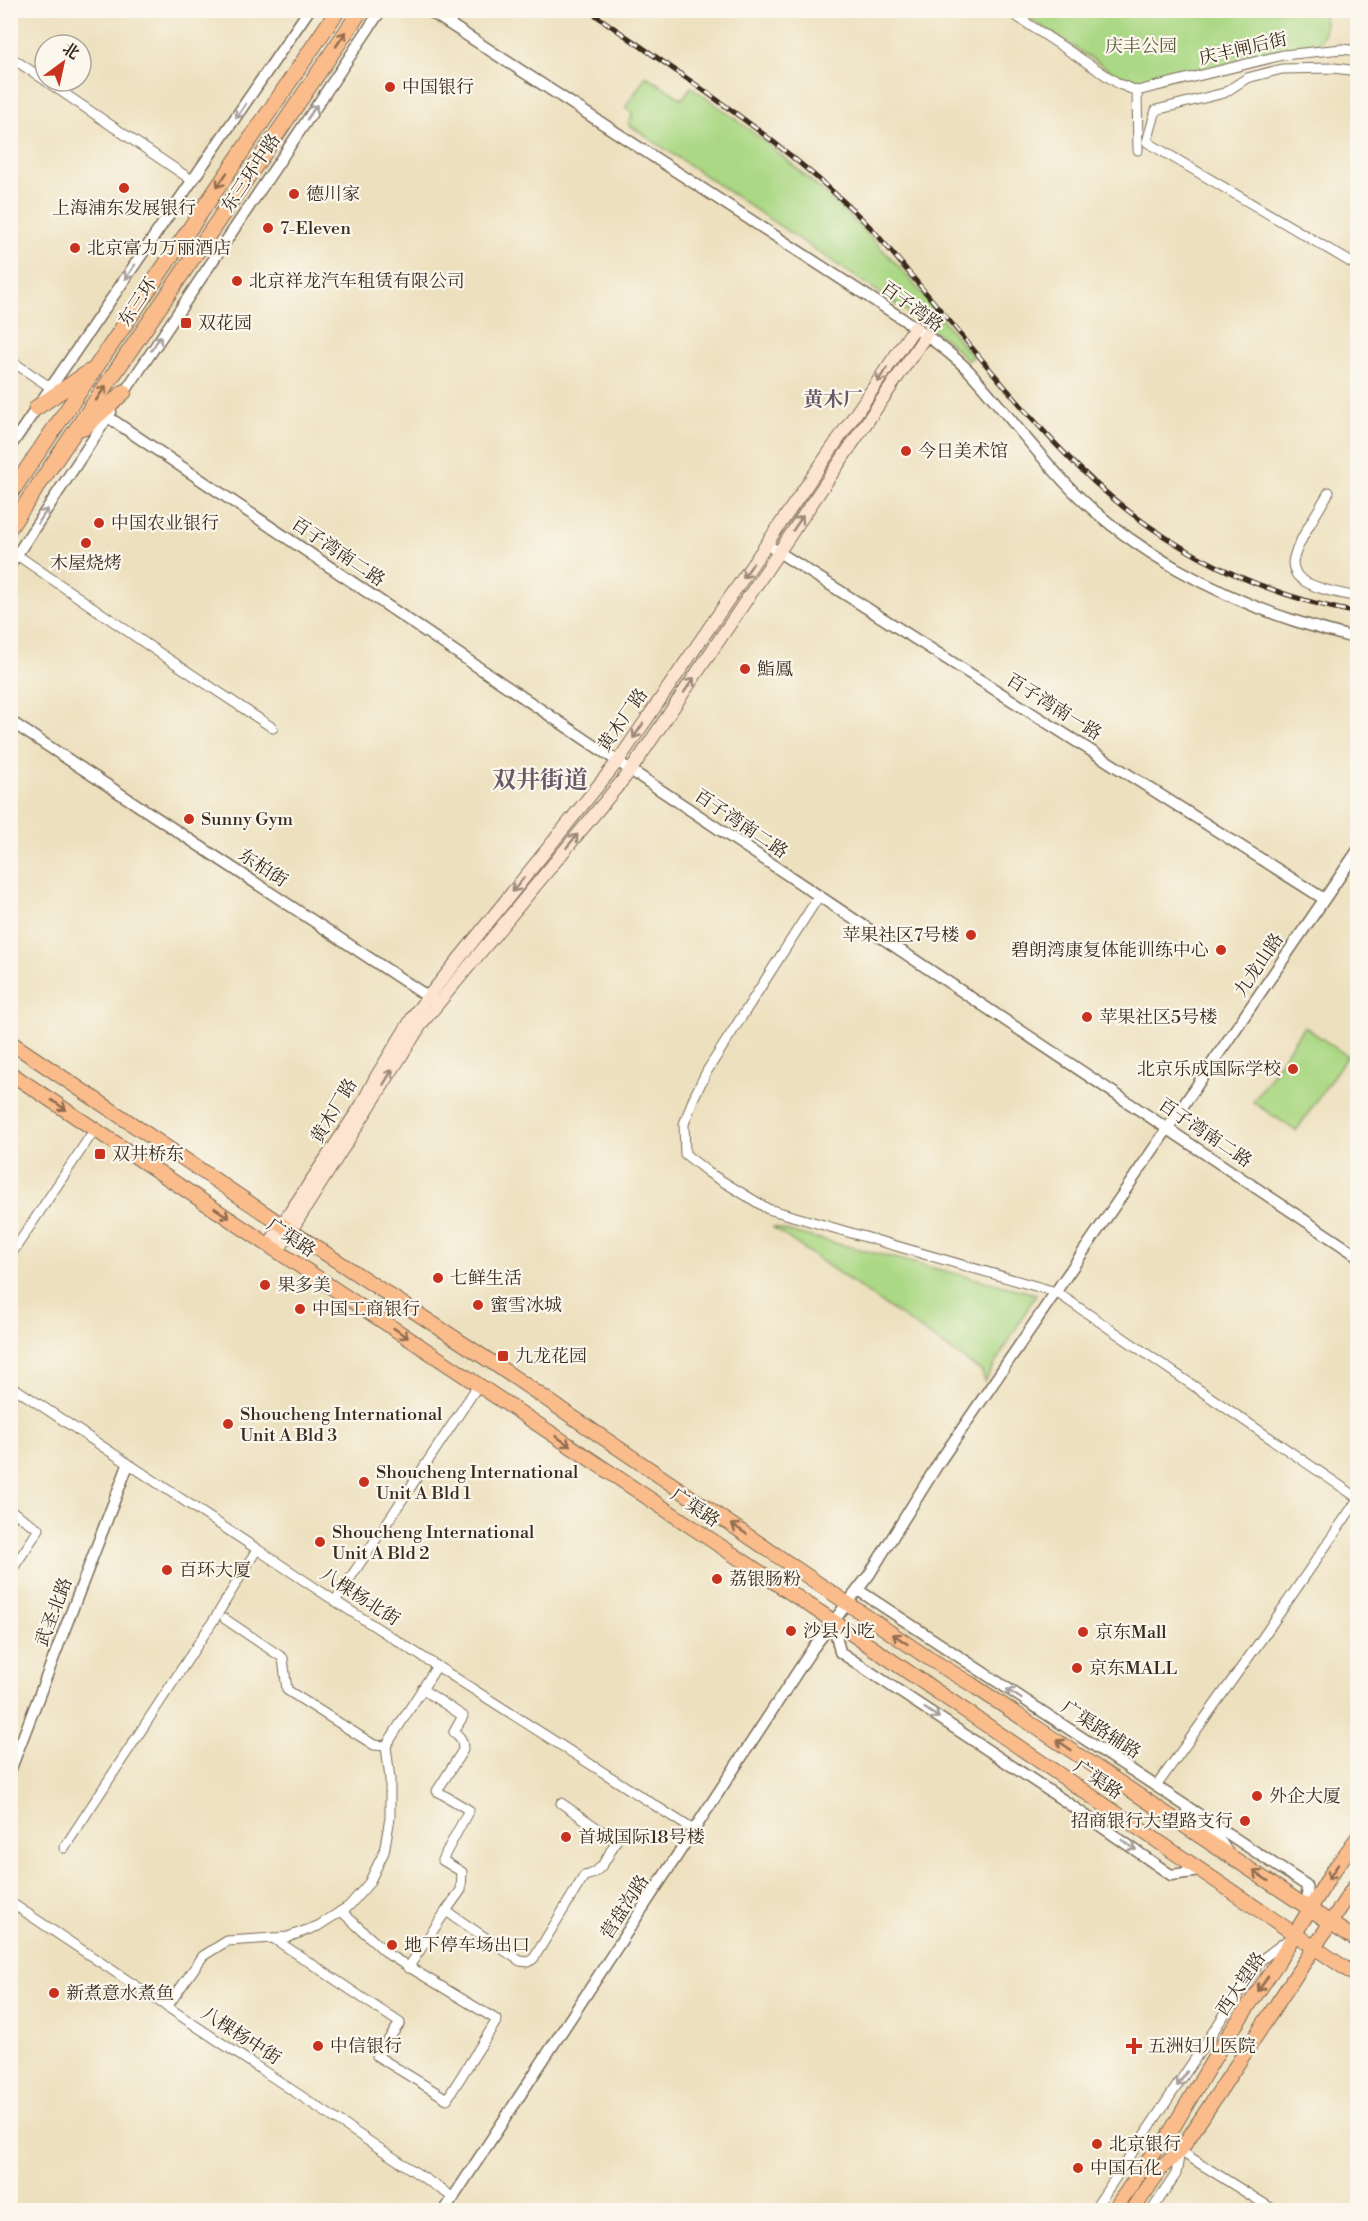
<svg xmlns="http://www.w3.org/2000/svg" width="1368" height="2221" font-family="'Libre Bodoni','Noto Serif SC',serif">
	<style>
		.green { fill: #abd884; stroke: #738151; stroke-width: 1.5 }
		.lines { fill: none; stroke-linecap: round; stroke-linejoin: round }
		.minor-casing { stroke: #796a56; stroke-width: 11 }
		.tertiary-casing { stroke: #796a56; stroke-width: 13 }
		.secondary-casing { stroke: #796a56; stroke-width: 14 }
		.primary-casing { stroke: #796a56; stroke-width: 16 }
		.trunk-casing { stroke: #796a56; stroke-width: 17 }
		.minor { stroke: #fff; stroke-width: 9 }
		.tertiary { stroke: #fff; stroke-width: 10 }
		.secondary { stroke: #fde4d1; stroke-width: 12 }
		.primary { stroke: #fabc8b; stroke-width: 14 }
		.trunk { stroke: #fabc8b; stroke-width: 15 }
		.rail-casing { stroke: #3b2a1e; stroke-width: 5 }
		.rail { stroke: #fbf7ec; stroke-width: 3; stroke-dasharray: 9; stroke-linecap: butt }
		.oneway { stroke: #916c4f }
		.oneway2 { stroke: #a79f9a }
		.oneway3 { stroke: #9c8778 }
		.poi-dot { fill: #c8321e; stroke: #fbf7ec; stroke-width: 2 }
		.labels { text-anchor: middle; dominant-baseline: central; stroke-width: 4.5; stroke-linejoin: round; paint-order: stroke }
		.park-label { font-size: 18px; fill: #575638; stroke: #fbf7ec }
		.street-label { font-size: 18px; fill: #3b2a1e; stroke: #fbf7ec }
		.poi-label { font-size: 18px; fill: #3b2a1e; stroke: #fbf7ec; text-anchor: start }
		.neighbourhood-label { font-size: 20px; font-weight: bold; fill: #6b5867; stroke: #fbf7ec }
		.district-label { font-size: 24px; font-weight: bold; fill: #6b5867; stroke: #fbf7ec }
	</style>
	<rect width="100%" height="100%" fill="#fbf7ec"/>
	<filter id="ink" filterUnits="userSpaceOnUse"><feTurbulence type="fractalNoise" baseFrequency=".0167" numOctaves="2"/><feDisplacementMap in="SourceGraphic" scale="12" xChannelSelector="R" yChannelSelector="G"/><feConvolveMatrix kernelMatrix="1 2 1 2 8 2 1 2 1" color-interpolation-filters="sRGB"/></filter>
	<filter id="wash" filterUnits="userSpaceOnUse"><feTurbulence type="fractalNoise" baseFrequency=".008" numOctaves="4" result="noise"/><feDisplacementMap in="SourceGraphic" scale="24" xChannelSelector="R" yChannelSelector="G"/><feGaussianBlur stdDeviation="1.35" result="paint"/><feColorMatrix in="noise" values="0 0 0 0 0 0 0 0 0 0 0 0 0 0 0 0 0 1.4 0 .05"/><feComposite in="paint" operator="in"/></filter>
	<g filter="url(#wash)">
		<rect width="100%" height="100%" fill="#ede0be"/>
		<g class="green">
			<path d="M1322 10C1326 20 1327 38 1317 44 1307 50 1292 48 1281 50 1229 61 1181 83 1128 82L1018 11Z"/>
			<path d="M646 76 682 99 691 87C767 139 838 201 901 269 926 296 948 328 973 357L968 361 950 343 908 312 628 124 633 114 625 108Z"/>
			<polygon points="1304,1026 1347,1056 1296,1131 1253,1102"/>
			<polygon points="772,1227 1036,1294 985,1381 982,1372"/>
		</g>
	</g>
	<g filter="url(#ink)">
		<g class="lines">
			<defs>
				<g id="minor">
					<polyline points="1016,16 1119,84 1137,91 1138,150"/>
					<polyline points="10,57 45,80"/>
					<polyline points="46,81 193,181"/>
					<polyline points="1137,91 1283,55 1342,49 1358,51"/>
					<polyline points="1352,263 1147,142 1156,110 1224,93 1247,78 1282,69 1334,68 1358,71"/>
					<polyline points="10,360 50,387"/>
					<path d="M1329 492C1320 508 1295 545 1293 562 1293 566 1295 572 1297 575 1307 588 1342 594 1358 597"/>
					<polyline points="17,555 155,650 273,728"/>
					<polyline points="819,896 707,1071 694,1097 684,1124 685,1154 709,1173 768,1209 1056,1292 1358,1498"/>
					<polyline points="10,1256 95,1129"/>
					<polyline points="10,1385 335,1601 695,1831"/>
					<polyline points="10,1510 39,1529 10,1573"/>
					<polyline points="335,1601 479,1384"/>
					<polyline points="225,1619 283,1658 287,1690 374,1745 386,1746"/>
					<path d="M422 1689 463 1716 454 1732C461 1737 463 1741 463 1750L437 1791 469 1810 442 1860 462 1872 461 1890 446 1911"/>
					<polyline points="1157,1785 1261,1640 1358,1499"/>
					<polyline points="64,1848 217,1615 257,1549"/>
					<polyline points="10,1902 454,2198"/>
					<polyline points="273,1938 400,2023 377,2056 447,2099 497,2020 389,1955 341,1911"/>
					<path d="M408 1968 446 1911 520 1961 529 1962 534 1958 584 1876C602 1874 608 1855 616 1841L561 1803"/>
					<polyline points="167,2007 203,1956 227,1941 288,1937 318,1926 349,1906 369,1883 384,1852 390,1818 390,1779 386,1746 437,1666"/>
					<polyline points="1094,2210 1261,1960 1290,1938"/>
					<polyline points="1152,2210 1176,2174 1180,2151 1274,2210"/>
				</g>
				<g id="tertiary">
					<path d="M428 10 915 327C934 341 955 356 971 373 1007 413 1038 456 1076 494 1133 550 1216 595 1292 620 1313 627 1336 633 1358 639"/>
					<polyline points="122,396 381,10"/>
					<polyline points="108,417 626,767 1358,1256"/>
					<polyline points="10,447 309,10"/>
					<polyline points="766,544 1324,899"/>
					<polyline points="10,565 111,412"/>
					<polyline points="10,721 433,1000"/>
					<polyline points="858,1590 1306,1885 1310,1908"/>
					<polyline points="833,1621 840,1652 1066,1802 1171,1875 1201,1871"/>
					<polyline points="10,1771 128,1465"/>
					<polyline points="1188,1811 1197,1822 1217,1836 1228,1853"/>
					<polyline points="445,2210 813,1648 869,1575 938,1464 1358,850"/>
				</g>
				<g id="secondary">
					<polyline points="269,1244 361,1106 376,1077 416,1012 618,761 915,327"/>
					<polyline points="278,1251 422,1023 631,770 926,335"/>
				</g>
				<g id="primary">
					<polyline points="10,1042 282,1225 496,1365 925,1656 971,1684 1358,1941"/>
					<polyline points="10,1073 833,1621 1358,1977"/>
					<polyline points="1114,2210 1156,2149 1165,2141 1222,2045 1278,1962 1331,1874 1358,1837"/>
					<polyline points="1133,2210 1162,2167 1180,2151 1358,1881"/>
				</g>
				<g id="trunk">
					<polyline points="36,408 89,372"/>
					<polyline points="84,428 124,392"/>
					<polyline points="10,494 338,10"/>
					<polyline points="10,527 361,10"/>
				</g>
			</defs>
			<use href="#minor" class="minor-casing"/>
			<use href="#tertiary" class="tertiary-casing"/>
			<use href="#secondary" class="secondary-casing"/>
			<use href="#primary" class="primary-casing"/>
			<use href="#trunk" class="trunk-casing"/>
			<use href="#minor" class="minor"/>
			<use href="#tertiary" class="tertiary"/>
			<use href="#secondary" class="secondary"/>
			<use href="#primary" class="primary"/>
			<use href="#trunk" class="trunk"/>
			<defs>
				<path id="rail" d="M588 10C687 79 789 144 874 231 912 276 950 321 988 367 1032 419 1076 471 1131 513 1198 564 1275 597 1358 613"/>
			</defs>
			<use href="#rail" class="rail-casing"/>
			<use href="#rail" class="rail"/>
		</g>
		<defs><path id="oneway-shaft" d="M-6 0H5M1.5-3L5.5 0L1.5 3" fill="none" stroke-width="1.6" stroke-linecap="round" stroke-linejoin="round" transform="scale(1.5)"/></defs>
		<g class="oneway">
			<use href="#oneway-shaft" transform="translate(341 39) rotate(-56)"/>
			<use href="#oneway-shaft" transform="translate(222 180) rotate(124)"/>
			<use href="#oneway-shaft" transform="translate(101 393) rotate(-56)"/>
			<use href="#oneway-shaft" transform="translate(59 1105) rotate(34)"/>
			<use href="#oneway-shaft" transform="translate(222 1213) rotate(34)"/>
			<use href="#oneway-shaft" transform="translate(401 1333) rotate(34)"/>
			<use href="#oneway-shaft" transform="translate(563 1441) rotate(34)"/>
			<use href="#oneway-shaft" transform="translate(739 1529) rotate(-146)"/>
			<use href="#oneway-shaft" transform="translate(900 1639) rotate(-146)"/>
			<use href="#oneway-shaft" transform="translate(1064 1745) rotate(-146)"/>
			<use href="#oneway-shaft" transform="translate(1333 1872) rotate(124)"/>
			<use href="#oneway-shaft" transform="translate(1261 1876) rotate(-147)"/>
			<use href="#oneway-shaft" transform="translate(1263 1984) rotate(124)"/>
		</g>
		<g class="oneway2">
			<use href="#oneway-shaft" transform="translate(241 111) rotate(124)"/>
			<use href="#oneway-shaft" transform="translate(312 112) rotate(-56)"/>
			<use href="#oneway-shaft" transform="translate(130 272) rotate(125)"/>
			<use href="#oneway-shaft" transform="translate(156 343) rotate(-57)"/>
			<use href="#oneway-shaft" transform="translate(43 516) rotate(-56)"/>
			<use href="#oneway-shaft" transform="translate(1014 1694) rotate(-147)"/>
			<use href="#oneway-shaft" transform="translate(932 1713) rotate(34)"/>
			<use href="#oneway-shaft" transform="translate(1129 1845) rotate(35)"/>
			<use href="#oneway-shaft" transform="translate(1182 2079) rotate(124)"/>
		</g>
		<g class="oneway3">
			<use href="#oneway-shaft" transform="translate(882 375) rotate(124)"/>
			<use href="#oneway-shaft" transform="translate(798 523) rotate(-56)"/>
			<use href="#oneway-shaft" transform="translate(748 571) rotate(124)"/>
			<use href="#oneway-shaft" transform="translate(689 685) rotate(-56)"/>
			<use href="#oneway-shaft" transform="translate(638 731) rotate(124)"/>
			<use href="#oneway-shaft" transform="translate(572 841) rotate(-50)"/>
			<use href="#oneway-shaft" transform="translate(518 885) rotate(129)"/>
			<use href="#oneway-shaft" transform="translate(388 1077) rotate(-59)"/>
		</g>
	</g>
	<g class="poi-dot">
		<circle cx="390" cy="87" r="6"/>
		<circle cx="124" cy="188" r="6"/>
		<circle cx="294" cy="194" r="6"/>
		<circle cx="268" cy="228" r="6"/>
		<circle cx="75" cy="248" r="6"/>
		<circle cx="237" cy="281" r="6"/>
		<rect x="180" y="317" width="12" height="12" rx="3"/>
		<circle cx="906" cy="451" r="6"/>
		<circle cx="99" cy="523" r="6"/>
		<circle cx="86" cy="543" r="6"/>
		<circle cx="745" cy="669" r="6"/>
		<circle cx="189" cy="819" r="6"/>
		<circle cx="971" cy="935" r="6"/>
		<circle cx="1221" cy="950" r="6"/>
		<circle cx="1087" cy="1017" r="6"/>
		<circle cx="1293" cy="1069" r="6"/>
		<rect x="94" y="1148" width="12" height="12" rx="3"/>
		<circle cx="438" cy="1278" r="6"/>
		<circle cx="265" cy="1285" r="6"/>
		<circle cx="478" cy="1305" r="6"/>
		<circle cx="300" cy="1309" r="6"/>
		<rect x="497" y="1350" width="12" height="12" rx="3"/>
		<circle cx="228" cy="1424" r="6"/>
		<circle cx="364" cy="1482" r="6"/>
		<circle cx="320" cy="1542" r="6"/>
		<circle cx="167" cy="1570" r="6"/>
		<circle cx="717" cy="1579" r="6"/>
		<circle cx="791" cy="1631" r="6"/>
		<circle cx="1083" cy="1632" r="6"/>
		<circle cx="1077" cy="1668" r="6"/>
		<circle cx="1257" cy="1796" r="6"/>
		<circle cx="1245" cy="1821" r="6"/>
		<circle cx="566" cy="1837" r="6"/>
		<circle cx="392" cy="1945" r="6"/>
		<circle cx="54" cy="1993" r="6"/>
		<circle cx="318" cy="2046" r="6"/>
		<path d="M1131 2037h6v6h6v6h-6v6h-6v-6h-6v-6h6z"/>
		<circle cx="1097" cy="2144" r="6"/>
		<circle cx="1078" cy="2168" r="6"/>
	</g>
	<g class="labels">
		<g class="park-label">
			<text x="1141" y="46">庆丰公园</text>
		</g>
		<g class="street-label">
			<text transform="translate(1243 49) rotate(-13)">庆丰闸后街</text>
			<text transform="translate(251 173) rotate(-56)">东三环中路</text>
			<text transform="translate(138 302) rotate(-56)">东三环</text>
			<text transform="translate(912 307) rotate(36)">百子湾路</text>
			<text transform="translate(338 552) rotate(34)">百子湾南二路</text>
			<text transform="translate(1054 707) rotate(32)">百子湾南一路</text>
			<text transform="translate(623 720) rotate(-55)">黄木厂路</text>
			<text transform="translate(741 824) rotate(34)">百子湾南二路</text>
			<text transform="translate(263 868) rotate(33)">东柏街</text>
			<text transform="translate(1259 965) rotate(-56)">九龙山路</text>
			<text transform="translate(334 1111) rotate(-59)">黄木厂路</text>
			<text transform="translate(1205 1133) rotate(34)">百子湾南二路</text>
			<text transform="translate(291 1238) rotate(34)">广渠路</text>
			<text transform="translate(695 1508) rotate(34)">广渠路</text>
			<text transform="translate(360 1597) rotate(33)">八棵杨北街</text>
			<text transform="translate(54 1612) rotate(-69)">武圣北路</text>
			<text transform="translate(1101 1730) rotate(33)">广渠路辅路</text>
			<text transform="translate(1098 1780) rotate(34)">广渠路</text>
			<text transform="translate(625 1907) rotate(-57)">营盘沟路</text>
			<text transform="translate(1241 1984) rotate(-56)">西大望路</text>
			<text transform="translate(241 2036) rotate(33)">八棵杨中街</text>
		</g>
		<g class="poi-label">
			<text x="402" y="87">中国银行</text>
			<text x="306" y="194">德川家</text>
			<text x="124" y="208" text-anchor="middle">上海浦东发展银行</text>
			<text x="280" y="228">7-Eleven</text>
			<text x="87" y="248">北京富力万丽酒店</text>
			<text x="249" y="281">北京祥龙汽车租赁有限公司</text>
			<text x="198" y="323">双花园</text>
			<text x="918" y="451">今日美术馆</text>
			<text x="111" y="523">中国农业银行</text>
			<text x="86" y="563" text-anchor="middle">木屋烧烤</text>
			<text x="757" y="669">鮨鳳</text>
			<text x="201" y="819">Sunny Gym</text>
			<text x="959" y="935" text-anchor="end">苹果社区7号楼</text>
			<text x="1209" y="950" text-anchor="end">碧朗湾康复体能训练中心</text>
			<text x="1099" y="1017">苹果社区5号楼</text>
			<text x="1281" y="1069" text-anchor="end">北京乐成国际学校</text>
			<text x="112" y="1154">双井桥东</text>
			<text x="450" y="1278">七鲜生活</text>
			<text x="277" y="1285">果多美</text>
			<text x="490" y="1305">蜜雪冰城</text>
			<text x="312" y="1309">中国工商银行</text>
			<text x="515" y="1356">九龙花园</text>
			<text x="240" y="1414">Shoucheng International<tspan x="240" dy="21">Unit A Bld 3</tspan></text>
			<text x="376" y="1472">Shoucheng International<tspan x="376" dy="21">Unit A Bld 1</tspan></text>
			<text x="332" y="1532">Shoucheng International<tspan x="332" dy="21">Unit A Bld 2</tspan></text>
			<text x="179" y="1570">百环大厦</text>
			<text x="729" y="1579">荔银肠粉</text>
			<text x="803" y="1631">沙县小吃</text>
			<text x="1095" y="1632">京东Mall</text>
			<text x="1089" y="1668">京东MALL</text>
			<text x="1269" y="1796">外企大厦</text>
			<text x="1233" y="1821" text-anchor="end">招商银行大望路支行</text>
			<text x="578" y="1837">首城国际18号楼</text>
			<text x="404" y="1945">地下停车场出口</text>
			<text x="66" y="1993">新煮意水煮鱼</text>
			<text x="330" y="2046">中信银行</text>
			<text x="1148" y="2046">五洲妇儿医院</text>
			<text x="1109" y="2144">北京银行</text>
			<text x="1090" y="2168">中国石化</text>
		</g>
		<g class="neighbourhood-label">
			<text x="833" y="400">黄木厂</text>
		</g>
		<g class="district-label">
			<text x="540" y="781">双井街道</text>
		</g>
	</g>
	<rect width="1368" height="2221" fill="none" stroke="#fbf7ec" stroke-width="36"/>
	<g transform="translate(63 63) rotate(33)"><circle r="28" fill="#fbf7ec" stroke="#aea59a" stroke-width="1.5"/>
	<path d="M0-4.5L10 22L0 15L-10 22Z" fill="#c8321e"/>
	<text y="-9" font-size="16" font-weight="bold" text-anchor="middle" fill="#3b2a1e">北</text>
	</g>
</svg>
